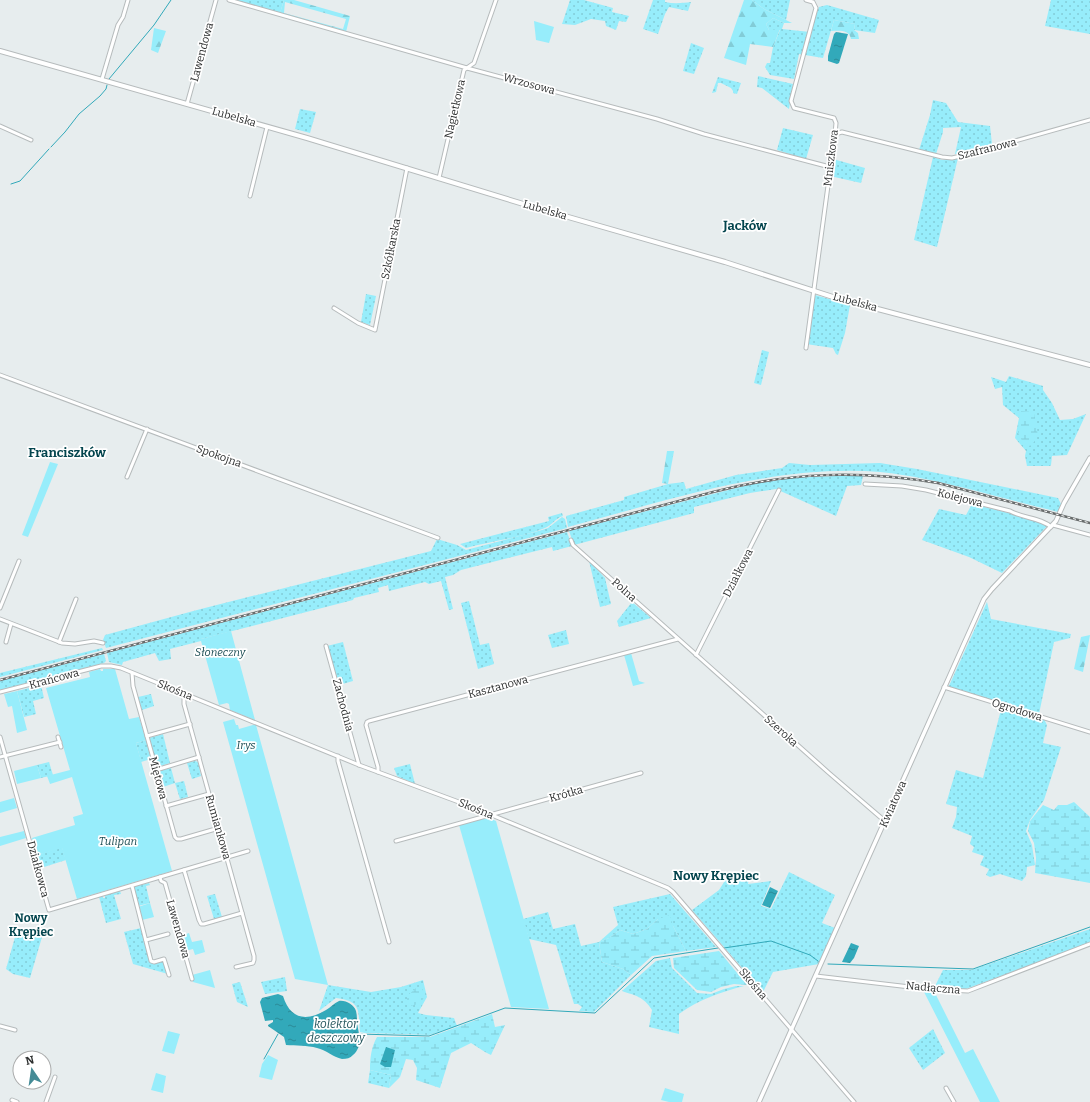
<svg xmlns="http://www.w3.org/2000/svg" width="1090" height="1102" font-family="Bitter,serif">
	<style>
		.grass { fill: url(#grass-dots) }
		.forest { fill: url(#forest-firs); fill-rule: evenodd }
		.wetland { fill: url(#wetland-marsh) }
		.garden { fill: #97edfb }
		.water { fill: url(#water-ripples) }
		.lines { fill: none; stroke-linecap: round; stroke-linejoin: round }
		.stream { stroke: #32a9ba; stroke-width: 1 }
		.minor-casing { stroke: #b6bbbc; stroke-width: 5 }
		.tertiary-casing { stroke: #b6bbbc; stroke-width: 5.5 }
		.secondary-casing { stroke: #b6bbbc; stroke-width: 6 }
		.minor { stroke: #fff; stroke-width: 3 }
		.tertiary { stroke: #fff; stroke-width: 3.5 }
		.secondary { stroke: #fff; stroke-width: 4 }
		.rail-casing { stroke: #686c6c; stroke-width: 2.5 }
		.rail { stroke: #fff; stroke-width: 1; stroke-dasharray: 3; stroke-linecap: butt }
		.labels { text-anchor: middle; dominant-baseline: central; stroke-width: 3.5; stroke-linejoin: round; paint-order: stroke }
		.street-label { font-size: 11px; fill: #2e3030; stroke: #fff }
		.park-label { font-size: 11px; font-style: italic; fill: #1a4c53; stroke: #fff }
		.neighbourhood-label { font-size: 12px; font-weight: bold; fill: #04454e; stroke: #fff }
		.water-label { font-size: 12px; font-style: italic; fill: #25565d; stroke: #fff }
		.quarter-label { font-size: 13px; font-weight: bold; fill: #04454e; stroke: #fff }
	</style>
	<defs>
		<pattern id="grass-dots" width="8" height="8" patternUnits="userSpaceOnUse"><rect width="8" height="8" fill="#97edfb"/><path d="M2 2h.1M6 6h.1" fill="none" stroke="#82ccd7" stroke-width="1.8" stroke-linecap="round"/></pattern>
		<pattern id="forest-firs" width="22" height="20" patternUnits="userSpaceOnUse"><rect width="22" height="20" fill="#97edfb"/><path d="M5 1l3.5 6h-7zM16 11l3.5 6h-7z" fill="#82ccd7"/></pattern>
		<pattern id="wetland-marsh" width="20" height="14" patternUnits="userSpaceOnUse"><rect width="20" height="14" fill="#97edfb"/><path d="M1 5h8M5 5V1M11 12h8M15 12V8" fill="none" stroke="#82ccd7"/></pattern>
		<pattern id="water-ripples" width="26" height="14" patternUnits="userSpaceOnUse"><rect width="26" height="14" fill="#32a9ba"/><path d="M2 4q2-2 4 0t4 0M15 11q2-2 4 0t4 0" fill="none" stroke="#2b8a98"/></pattern>
	</defs>
	<rect width="100%" height="100%" fill="#e7edee"/>
	<g class="grass">
		<polygon points="231,0 284,0 280,13"/>
		<polygon points="570,0 584,0 613,8 612,12 629,16 626,22 619,21 616,30 606,26 605,21 591,19 575,25 562,24"/>
		<path d="M653 0H665V2C674 4 683 3 691 2L688 11 669 7 665 14 658 34 643 29Z"/>
		<polygon points="752,0 790,0 786,20 764,9"/>
		<polygon points="1051,0 1090,0 1090,34 1045,26"/>
		<polygon points="827,5 879,20 875,33 854,30 855,24 834,20 823,58 799,54 794,79 770,75 765,67 767,63 770,63 773,47 780,30 769,30 766,24 773,18 784,23 782,29 810,32 819,7"/>
		<polygon points="691,43 704,48 694,74 683,71"/>
		<polygon points="758,76 793,84 789,109 762,88 757,87"/>
		<polygon points="718,77 741,83 737,94 733,93 733,91 731,88 721,83 718,83 716,92 712,93"/>
		<polygon points="933,100 946,103 958,122 990,126 992,144 965,154 955,154 961,127 943,128 943,132 936,154 919,150 930,115"/>
		<polygon points="300,109 316,112 310,133 295,129"/>
		<polygon points="783,128 813,135 806,159 777,150"/>
		<polygon points="933,157 942,160 958,158 937,247 914,240"/>
		<polygon points="833,159 865,168 861,183 830,176"/>
		<polygon points="366,294 376,296 370,325 361,322"/>
		<polygon points="815,295 850,305 845,333 838,355 836,354 833,348 806,344"/>
		<polygon points="762,350 769,352 761,385 754,383"/>
		<polygon points="1009,376 1043,386 1043,390 1052,403 1060,420 1073,419 1086,414 1067,455 1052,456 1051,465 1050,466 1027,466 1025,456 1026,451 1015,438 1019,418 1003,405 1002,387 995,389 991,377 1006,382"/>
		<path d="M789 463 810 465 880 463 917 469 1058 498 1061 504 1058 512C1028 504 999 497 969 489 940 482 910 475 880 472 773 464 670 500 568 527L566 516 624 500V497L668 484 684 482 686 489 736 475 782 468Z"/>
		<polygon points="837,476 863,476 861,485 847,486 836,516 776,489 750,493 694,507 694,513 574,545 569,531 752,484 790,478"/>
		<polygon points="972,504 1050,523 1002,573 969,557 922,540 939,509 966,515"/>
		<path d="M562 513 563 516C557 517 552 525 545 528 521 538 491 541 466 548L460 544 549 521 548 517Z"/>
		<polygon points="562,517 565,519 567,528 106,648 103,640 105,635 197,610 431,551 437,539 457,545 466,550 542,530 548,528"/>
		<polygon points="567,532 572,546 553,551 552,547 461,570 453,575 445,577 453,609 449,610 441,581 429,584 425,582 389,591 388,585 378,588 379,592 354,598 353,600 201,639 201,641 170,649 171,659 159,661 155,653 123,662 122,665 109,662 107,653"/>
		<polygon points="589,561 605,578 611,604 600,607"/>
		<polygon points="469,601 480,645 489,643 494,664 478,669 461,603"/>
		<polygon points="632,602 651,618 619,627 617,621"/>
		<polygon points="987,602 991,619 1071,634 1070,638 1054,642 1039,714 948,688"/>
		<polygon points="566,630 569,644 552,648 548,635"/>
		<polygon points="343,642 353,681 339,685 327,646"/>
		<polygon points="102,648 103,650 0,677 0,673"/>
		<polygon points="104,654 106,661 104,663 0,690 0,681"/>
		<polygon points="41,685 44,698 33,701 36,714 24,717 17,691"/>
		<polygon points="151,694 154,706 142,710 138,697"/>
		<polygon points="1002,706 1044,719 1047,725 1043,743 1061,747 1044,800 1030,820 1026,831 1032,845 1035,865 1027,867 1026,876 1022,881 1000,874 990,877 986,875 989,869 980,865 984,856 972,852 974,847 970,844 972,836 952,828 956,817 957,807 946,804 956,770 983,778"/>
		<polygon points="163,734 170,763 157,767 149,738"/>
		<polygon points="146,740 151,759 141,762 136,743"/>
		<polygon points="195,761 198,762 201,776 192,779 187,763"/>
		<polygon points="49,762 53,775 41,778 37,765"/>
		<polygon points="410,764 415,784 397,776 394,768"/>
		<polygon points="171,768 175,783 184,781 188,797 180,799 175,783 163,787 159,771"/>
		<polygon points="62,847 66,860 41,868 37,855"/>
		<path d="M789 872 835 895 822 923 835 928 819 964C804 967 788 969 773 972L763 992 692 910 719 890 726 879 750 873 748 884 771 881 761 906 771 909Z"/>
		<polygon points="149,883 150,885 146,886 150,903 138,906 133,887"/>
		<polygon points="120,891 121,894 114,895 121,919 106,923 99,897 103,896 103,898 105,898 105,895"/>
		<polygon points="215,894 222,917 214,919 207,896"/>
		<polygon points="670,894 716,947 686,951 673,926 658,919 647,929 633,934 620,930 609,938 599,942 602,962 623,969 631,975 594,1012 579,1011 582,1007 578,1004 574,1004 556,945 529,939 523,919 548,912 553,929 575,924 581,946 599,942 618,925 613,907"/>
		<polygon points="141,928 151,962 153,963 161,961 163,962 168,974 133,964 124,932"/>
		<polygon points="1090,929 1090,943 963,990 934,988 943,970 972,970"/>
		<polygon points="17,930 42,937 30,978 13,974 6,969"/>
		<path d="M670 958 672 968 697 993 711 994 724 989 736 986H744C721 992 698 1000 679 1014V1034L649 1027 652 1010C643 996 636 996 622 991L656 961Z"/>
		<polygon points="285,977 287,991 265,994 261,982"/>
		<path d="M423 980 427 997 418 1013 426 1015 454 1018 457 1026 429 1035 365 1033 360 1032C358 1011 362 1001 336 998L319 1011 328 985 371 992 401 987Z"/>
		<polygon points="240,982 248,1007 237,1002 232,984"/>
		<polygon points="933,1029 945,1053 923,1070 909,1048"/>
		<polygon points="370,1070 391,1075 389,1088 368,1083"/>
	</g>
	<g class="forest">
		<path d="M284 0H294L350 16 346 32 280 13ZM285 2 346 19 343 29 284 13Z"/>
		<polygon points="744,0 752,0 764,9 792,23 784,23 773,18 766,24 769,30 780,29 773,47 750,44 746,65 724,58"/>
		<path d="M834 20 855 24 854 30 858 33 859 39H851C849 29 839 31 831 31Z"/>
		<polygon points="154,28 166,31 158,53 151,50"/>
		<polygon points="667,451 674,451 668,484 662,483"/>
		<polygon points="1090,635 1083,672 1074,669 1081,637"/>
	</g>
	<g class="wetland">
		<path d="M1021 411 1034 412C1035 427 1043 435 1030 446 1013 437 1018 427 1021 411Z"/>
		<polygon points="1074,802 1090,817 1090,883 1035,873 1036,858 1034,843 1028,831 1030,821 1043,805 1054,810 1058,805 1067,805"/>
		<polygon points="670,915 673,926 686,951 652,956 631,975 623,969 602,962 599,942 609,938 620,930 633,934 647,929 658,919"/>
		<polygon points="719,951 747,985 734,984 721,987 711,992 697,990 674,968 673,958"/>
		<path d="M421 986C427 998 423 1004 410 1006L407 1001V996L416 988Z"/>
		<path d="M492 1014 495 1027 505 1025 491 1055 485 1052 471 1043 451 1053 440 1088 416 1080 417 1068 413 1060 406 1059 400 1077 389 1088 391 1075 370 1070C370 1058 371 1048 377 1037H430Z"/>
	</g>
	<g class="garden">
		<polygon points="534,21 554,27 549,43 536,40"/>
		<polygon points="50,462 58,464 28,537 22,535"/>
		<polygon points="231,631 255,720 230,710 229,704 227,703 219,705 201,641 201,639"/>
		<polygon points="631,653 639,681 645,683 633,686 624,655"/>
		<polygon points="100,669 101,671 103,671 103,669 115,669 129,719 139,717 146,740 136,743 172,871 77,899 62,848 37,855 32,838 75,825 73,817 83,814 72,777 50,784 47,776 70,770 46,688 90,677 89,672"/>
		<polygon points="17,691 27,730 17,733 12,706 8,707 4,694"/>
		<polygon points="234,719 236,725 238,725 239,729 253,725 256,725 328,985 295,979 223,722"/>
		<polygon points="37,765 41,778 17,784 14,771"/>
		<polygon points="14,798 17,808 0,813 0,802"/>
		<polygon points="487,817 496,821 549,1009 511,1007 459,825"/>
		<polygon points="24,831 26,838 0,846 0,837"/>
		<polygon points="150,903 154,917 142,920 138,907"/>
		<polygon points="189,933 192,942 202,940 205,952 195,955 193,949 185,951 181,936"/>
		<polygon points="210,970 215,988 193,982 192,975"/>
		<polygon points="923,990 934,991 965,1053 973,1049 1000,1102 980,1102"/>
		<polygon points="168,1031 180,1034 174,1054 162,1051"/>
		<polygon points="268,1055 278,1060 272,1080 259,1077 262,1064"/>
		<polygon points="156,1073 166,1076 163,1093 151,1090"/>
		<polygon points="665,1088 684,1094 682,1102 669,1102 661,1100"/>
	</g>
	<g class="water">
		<polygon points="836,32 848,34 839,63 837,64 828,61 828,56 834,34"/>
		<polygon points="770,887 778,891 770,908 762,905"/>
		<polygon points="851,943 859,946 854,958 850,963 842,962"/>
		<path d="M278 994 283 996C290 1019 306 1022 326 1010 330 1008 334 1003 339 1001 346 1000 354 1005 356 1011 357 1015 357 1019 357 1023 359 1035 363 1046 353 1055 350 1058 347 1059 342 1059 333 1057 326 1050 317 1048 307 1045 296 1046 286 1045L284 1037 268 1026V1025L273 1022V1020L265 1021 260 1002 262 998Z"/>
		<polygon points="386,1047 395,1050 391,1067 385,1067 380,1064"/>
	</g>
	<g class="lines">
		<g class="stream">
			<polyline points="109,79 154,25 171,0"/>
			<polyline points="51,147 65,132 79,114 100,96 106,89 107,85"/>
			<polyline points="11,184 20,181 49,149"/>
			<polyline points="724,948 771,941 810,955 818,961"/>
			<polyline points="828,964 973,969 1090,927"/>
			<polyline points="359,1034 429,1036 505,1008 595,1013 654,958 718,948"/>
			<polyline points="264,1059 278,1034"/>
		</g>
		<defs>
			<g id="minor">
				<polyline points="229,0 467,68 657,119 704,134 830,167"/>
				<polyline points="806,0 813,2 816,8 791,101 794,108 834,118 836,123 835,134 806,348"/>
				<polyline points="102,79 118,25 123,17 128,0"/>
				<polyline points="187,104 216,0"/>
				<polyline points="0,126 31,140"/>
				<polyline points="835,134 842,132 942,157 952,158 965,155 1090,120"/>
				<polyline points="439,178 464,70 474,63 496,0"/>
				<polyline points="250,196 267,127"/>
				<polyline points="334,308 358,323 375,330 407,168"/>
				<polyline points="0,375 438,538"/>
				<polyline points="127,477 147,429"/>
				<path d="M865 484 902 486 926 490 1010 511C1022 518 1042 518 1051 527"/>
				<polyline points="1053,525 1090,535"/>
				<polyline points="571,540 573,545 829,773 886,822"/>
				<polyline points="0,608 19,561"/>
				<polyline points="0,619 62,643 75,644 94,641 103,643"/>
				<polyline points="6,642 11,624"/>
				<polyline points="59,642 76,599"/>
				<polyline points="326,646 359,765"/>
				<polyline points="696,655 779,490"/>
				<polyline points="132,673 133,686 175,837 177,839 181,839 219,828"/>
				<polyline points="944,687 1090,732"/>
				<polyline points="0,692 101,666 111,666 121,668 359,765 475,808 668,888 673,892 854,1102"/>
				<polyline points="184,694 184,704 254,956 254,960 253,963 236,967"/>
				<polyline points="147,736 190,724"/>
				<polyline points="0,737 49,910 160,877 161,881 165,883 192,979"/>
				<polyline points="58,737 61,747"/>
				<polyline points="338,756 338,761 389,942"/>
				<polyline points="0,757 60,742"/>
				<polyline points="156,770 199,757"/>
				<polyline points="378,772 378,767 366,725 367,722 369,721 678,639"/>
				<polyline points="166,806 209,794"/>
				<polyline points="396,841 641,773"/>
				<polyline points="184,870 199,920 201,924 204,924 242,913"/>
				<polyline points="160,877 248,851"/>
				<polyline points="132,886 151,961 154,962 164,959 169,975"/>
				<polyline points="146,940 168,934"/>
				<polyline points="816,976 927,989 968,991 1090,944"/>
				<polyline points="0,1026 15,1030"/>
				<polyline points="946,1088 954,1102"/>
				<polyline points="12,1100 17,1102"/>
				<polyline points="46,1102 55,1077"/>
			</g>
			<polyline id="tertiary" points="759,1102 984,599 992,589 1056,521 1064,503 1090,458"/>
			<polyline id="secondary" points="0,51 307,138 530,206 725,262 836,298 1090,365"/>
		</defs>
		<use href="#minor" class="minor-casing"/>
		<use href="#tertiary" class="tertiary-casing"/>
		<use href="#secondary" class="secondary-casing"/>
		<use href="#minor" class="minor"/>
		<use href="#tertiary" class="tertiary"/>
		<use href="#secondary" class="secondary"/>
		<defs>
			<path id="rail" d="M0 680 713 492C791 472 859 470 938 483L1090 523"/>
		</defs>
		<use href="#rail" class="rail-casing"/>
		<use href="#rail" class="rail"/>
	</g>
	<g class="labels">
		<g class="street-label">
			<text transform="translate(202 52) rotate(-75)">Lawendowa</text>
			<text transform="translate(529 84) rotate(15)">Wrzosowa</text>
			<text transform="translate(455 109) rotate(-77)">Nagietkowa</text>
			<text transform="translate(234 117) rotate(16)">Lubelska</text>
			<text transform="translate(987 149) rotate(-14)">Szafranowa</text>
			<text transform="translate(831 158) rotate(-83)">Mniszkowa</text>
			<text transform="translate(545 210) rotate(16)">Lubelska</text>
			<text transform="translate(391 249) rotate(-79)">Szkółkarska</text>
			<text transform="translate(855 302) rotate(15)">Lubelska</text>
			<text transform="translate(219 456) rotate(20)">Spokojna</text>
			<text transform="translate(960 498) rotate(14)">Kolejowa</text>
			<text transform="translate(738 573) rotate(-63)">Działkowa</text>
			<text transform="translate(624 590) rotate(42)">Polna</text>
			<text transform="translate(54 679) rotate(-15)">Krańcowa</text>
			<text transform="translate(498 687) rotate(-15)">Kasztanowa</text>
			<text transform="translate(175 690) rotate(22)">Skośna</text>
			<text transform="translate(343 705) rotate(75)">Zachodnia</text>
			<text transform="translate(1017 710) rotate(17)">Ogrodowa</text>
			<text transform="translate(781 731) rotate(42)">Szeroka</text>
			<text transform="translate(158 778) rotate(75)">Miętowa</text>
			<text transform="translate(566 794) rotate(-16)">Krótka</text>
			<text transform="translate(893 804) rotate(-66)">Kwiatowa</text>
			<text transform="translate(476 809) rotate(22)">Skośna</text>
			<text transform="translate(218 827) rotate(74)">Rumiankowa</text>
			<text transform="translate(38 869) rotate(75)">Działkowca</text>
			<text transform="translate(178 929) rotate(74)">Lawendowa</text>
			<text transform="translate(753 984) rotate(50)">Skośna</text>
			<text transform="translate(933 988) rotate(5)">Nadłączna</text>
		</g>
		<g class="park-label">
			<text x="220" y="652">Słoneczny</text>
			<text x="246" y="745">Irys</text>
			<text x="118" y="841">Tulipan</text>
		</g>
		<g class="neighbourhood-label">
			<text x="31" y="918">Nowy<tspan x="31" dy="14">Krępiec</tspan></text>
		</g>
		<g class="water-label">
			<text x="336" y="1024">kolektor<tspan x="336" dy="14">deszczowy</tspan></text>
		</g>
		<g class="quarter-label">
			<text x="745" y="225">Jacków</text>
			<text x="67" y="452">Franciszków</text>
			<text x="716" y="875">Nowy Krępiec</text>
		</g>
	</g>
	<g transform="translate(32 1070) rotate(347)"><circle r="19" fill="#ffffff" stroke="#abacac"/>
	<path d="M0-3L7 15L0 10L-7 15Z" fill="#458b96"/>
	<text y="-6" font-size="11" font-weight="bold" text-anchor="middle" fill="#2e3030">N</text>
	</g>
</svg>
